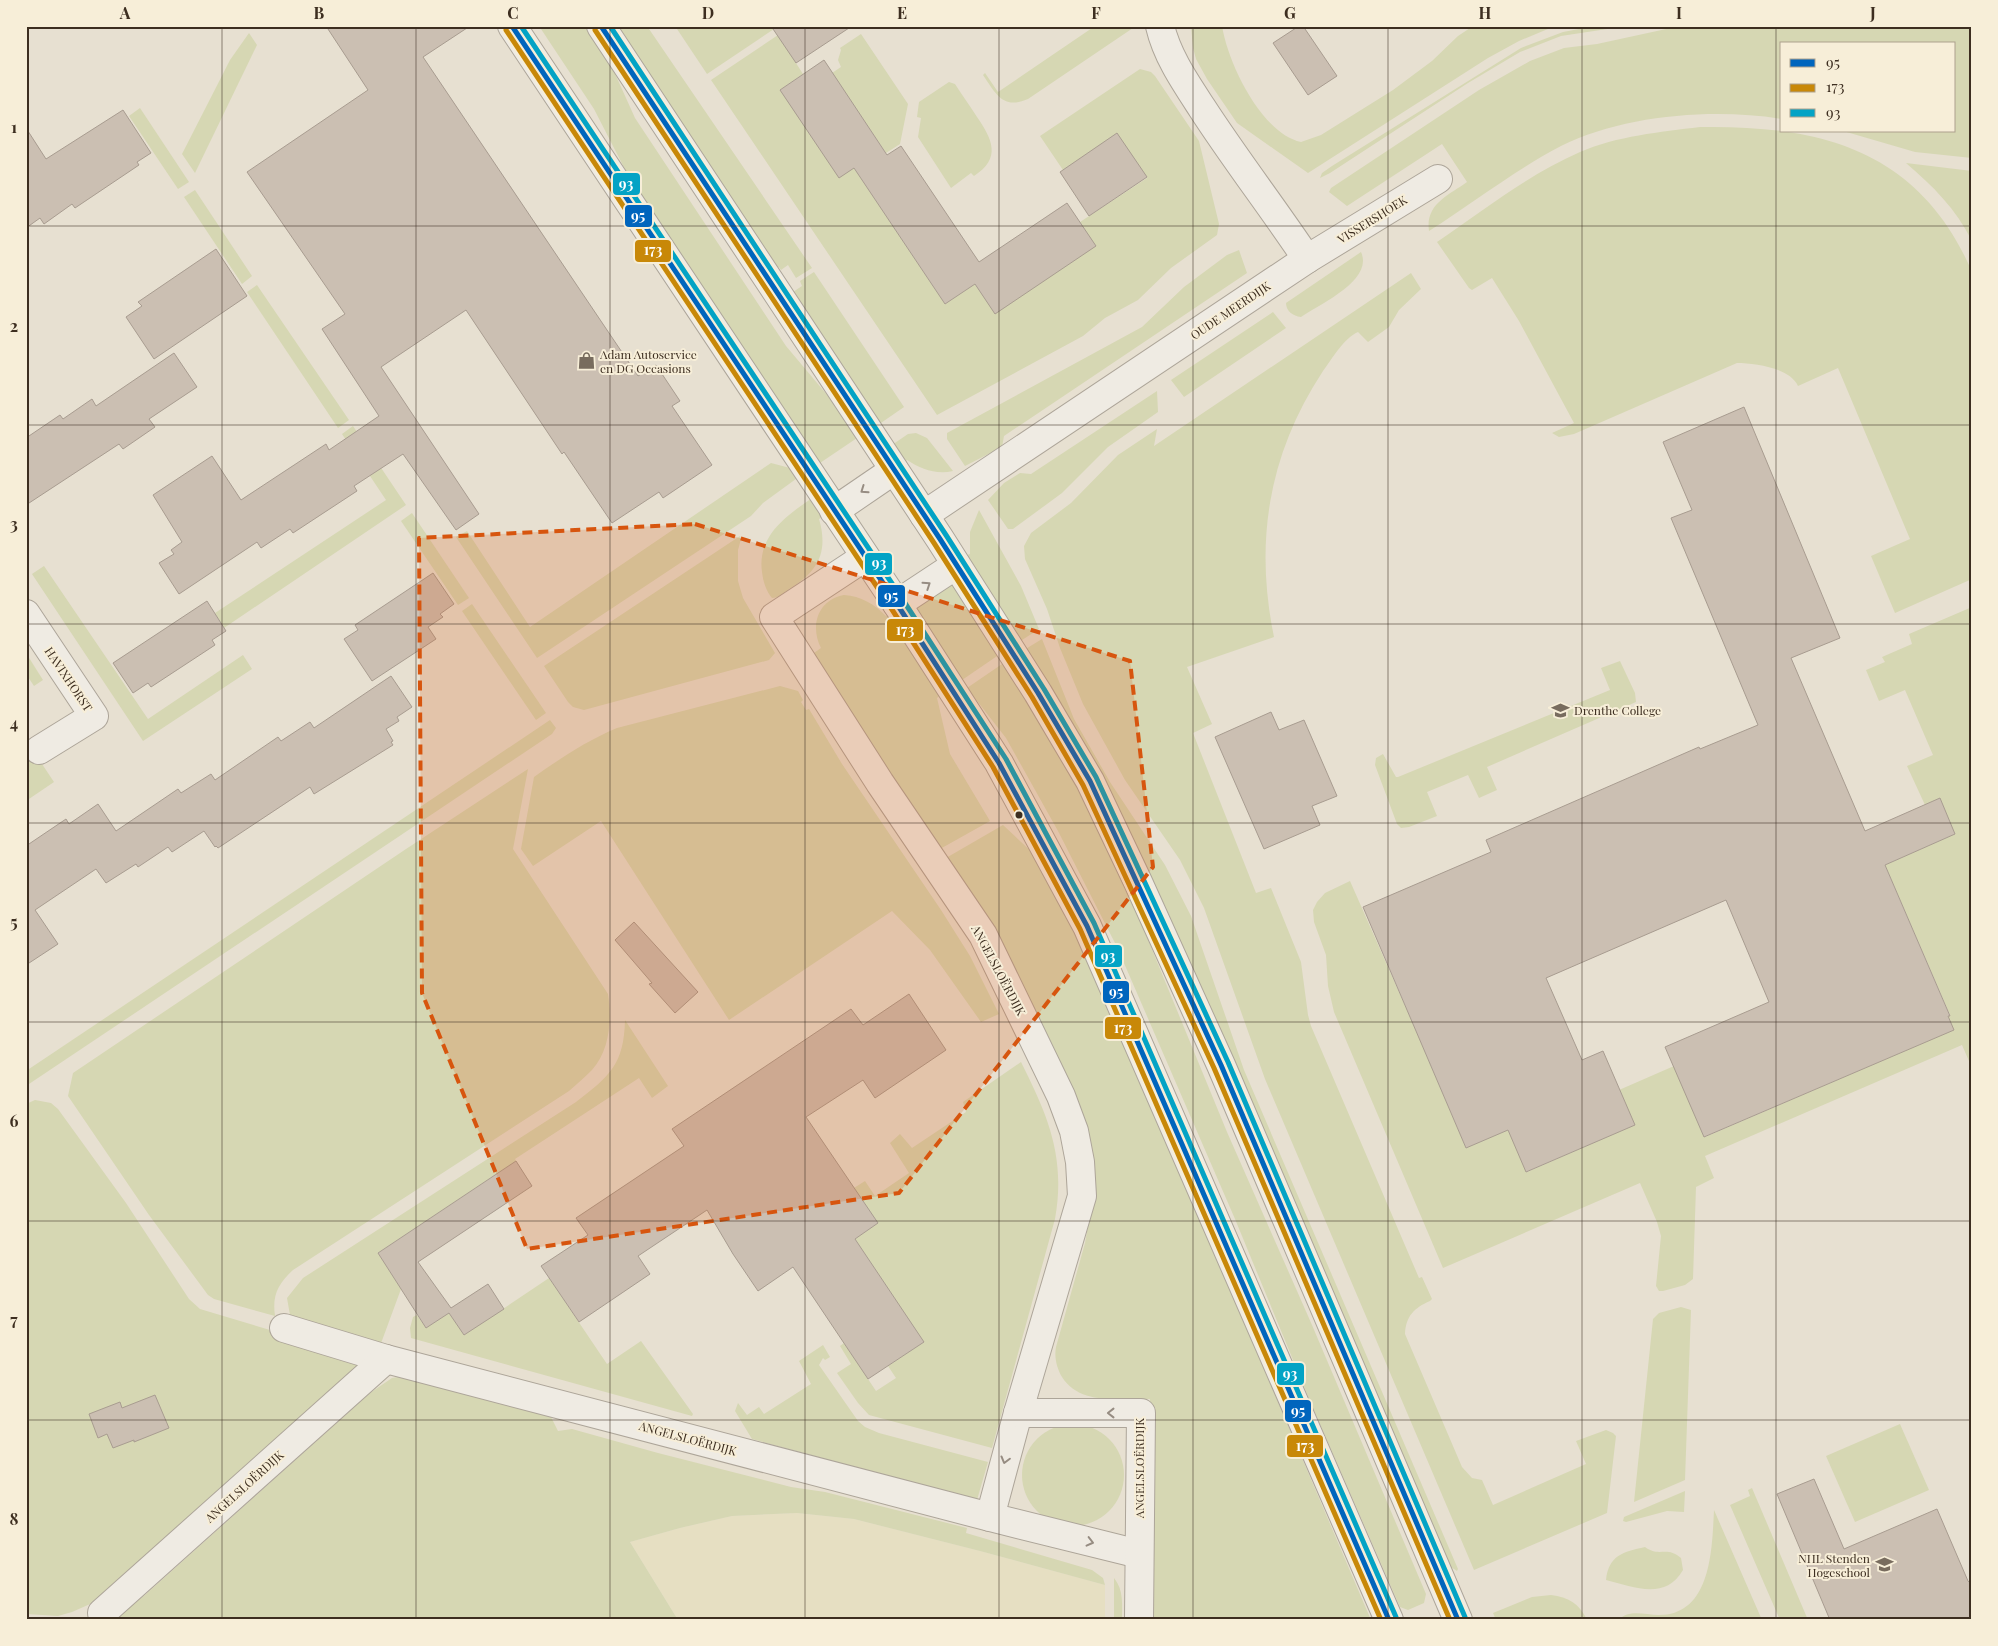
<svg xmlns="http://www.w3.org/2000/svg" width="1998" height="1646" font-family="'Playfair Display',serif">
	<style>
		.farmland { fill: #e6dfc2 }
		.green { fill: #d6d7b3 }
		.building { fill: #cbbfb2; stroke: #a89c90 }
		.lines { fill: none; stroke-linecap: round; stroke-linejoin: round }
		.minor-casing { stroke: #ada599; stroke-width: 30 }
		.tertiary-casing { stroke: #ada599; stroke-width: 30 }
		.minor { stroke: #efebe3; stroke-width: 28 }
		.tertiary { stroke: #efebe3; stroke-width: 28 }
		.bus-1-casing { stroke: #f7eed8; stroke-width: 9 }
		.bus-2-casing { stroke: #f7eed8; stroke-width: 9 }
		.bus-3-casing { stroke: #f7eed8; stroke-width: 9 }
		.bus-1 { stroke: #0065bd; stroke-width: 5 }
		.bus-2 { stroke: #c88808; stroke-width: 5 }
		.bus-3 { stroke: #03a3c5; stroke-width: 5 }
		.oneway { stroke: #968c82 }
		.marked { fill: #d7550e; fill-opacity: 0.2; stroke: #d7550e; stroke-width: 4; stroke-dasharray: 10 6; stroke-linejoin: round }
		.grid { fill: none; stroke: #3d2e20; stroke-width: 1; stroke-opacity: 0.55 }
		.bus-dot { fill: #3d2e20; stroke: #f7eed8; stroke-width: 2 }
		.labels { text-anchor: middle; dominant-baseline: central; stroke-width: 4; stroke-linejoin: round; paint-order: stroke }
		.street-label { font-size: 12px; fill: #3d2e20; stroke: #f7eed8 }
		.poi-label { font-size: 12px; fill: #3d2e20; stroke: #f7eed8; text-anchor: start }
		.line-badge { stroke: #f7eed8; stroke-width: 2 }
		.badge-label { font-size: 14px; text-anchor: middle; font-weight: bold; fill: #fff }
		.neatline { fill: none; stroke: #3d2e20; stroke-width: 2 }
		.grid-label { font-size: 16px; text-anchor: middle; font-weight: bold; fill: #3d2e20 }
	</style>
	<rect width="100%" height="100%" fill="#e7e0d1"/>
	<polygon class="farmland" points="797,1513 854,1519 980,1551 1105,1585 1105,1620 678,1620 630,1542 680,1528 732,1516"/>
	<g class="green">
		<polygon points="539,26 589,26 603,47 635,118 786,346 849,421 857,438 817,465 653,224 594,109"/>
		<polygon points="612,26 647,26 812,268 796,278 788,265 781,270 779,267 774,270"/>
		<polygon points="675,26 772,26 774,29 707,74"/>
		<path d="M1095 26H1133V28L1028 99C1003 110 996 94 983 75L985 73 998 92Z"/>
		<path d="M1191 26H1222C1228 63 1261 133 1301 142L1321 135 1393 90 1432 61 1458 36 1473 26H1555L1519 41 1488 58 1308 173 1237 123 1207 79 1196 59 1193 48Z"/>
		<polygon points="1595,26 1627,26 1561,36 1520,52 1468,83 1330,173 1320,178 1322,173 1332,166 1521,48 1563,32"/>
		<path d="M1680 26H1970L1972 158 1915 152 1843 131H1954V44H1782V119C1713 108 1624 115 1561 146 1515 170 1473 203 1429 231 1425 204 1449 195 1467 182L1442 144 1347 206 1329 192 1331 188 1479 90 1530 61 1564 48 1597 44Z"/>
		<polygon points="249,33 257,45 195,173 182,154 230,60"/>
		<polygon points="861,34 908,104 900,144 886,153 832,73 841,67 838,60 841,50 840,48"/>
		<polygon points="778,35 803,74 780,90 854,168 945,304 975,284 995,313 1080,222 1147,178 1117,134 1063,170 1040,136 1140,69 1151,72 1155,76 1199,141 1219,224 1217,235 1171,268 1138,300 1105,318 1083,336 937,415 711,80"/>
		<path d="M949 82 955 84C962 95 970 106 977 117 992 139 1002 158 974 176L971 173 951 188 918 137 921 118 917 117 919 102Z"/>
		<polygon points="140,108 189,182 178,189 129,116"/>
		<path d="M1700 127C1822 125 1920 151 1972 272V579L1895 613 1871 556 1910 539 1838 368 1798 386C1790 368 1755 363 1737 363L1574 434 1559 437 1552 433 1574 423 1519 321 1492 278 1472 290 1469 288 1437 242C1483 211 1529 174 1580 152 1617 136 1660 132 1700 127Z"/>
		<path d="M1906 163 1972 171V241C1956 209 1933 186 1906 163Z"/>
		<polygon points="195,190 252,276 242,284 184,197"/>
		<polygon points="1239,250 1247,273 1004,436 1002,447 965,466 947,439 947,433 1142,327 1184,287 1227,255"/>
		<path d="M1361 252C1374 280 1320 304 1301 317 1293 316 1286 311 1286 303Z"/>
		<polygon points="814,272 904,407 878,425 790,294 802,286 800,281"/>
		<path d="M1411 273 1421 289 1399 310 1389 327 1368 342 1358 332C1344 338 1332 359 1323 371 1269 453 1254 541 1274 637L1187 667 1212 724 1193 733 1256 893 1271 888 1301 962 1308 1015 1311 1026 1419 1278 1422 1277 1432 1299 1430 1301C1414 1308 1406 1316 1405 1334L1462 1467 1472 1478 1482 1480 1493 1505 1586 1464 1576 1441 1606 1430 1613 1433 1616 1436 1607 1513 1474 1570 1265 1079 1204 908 1180 860 1125 780 1083 704 1060 648 1047 609 1025 559 1024 546 1031 533 1071 503 1118 455 1157 429 1154 446Z"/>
		<polygon points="257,285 349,420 338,428 247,292"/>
		<polygon points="1273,312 1286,328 1184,397 1171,380"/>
		<polygon points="1157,391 1158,412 1108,447 1062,493 1013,529 1008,529 988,500 1004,483 1020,473 1031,474"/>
		<polygon points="353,426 406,505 224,628 215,613 386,500 342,434"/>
		<path d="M916 433 927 438 953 471C936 475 921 469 907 460L905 462 892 445 908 434Z"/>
		<polygon points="771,463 790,468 800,476 763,503 751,516 537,658 456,537 467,531 530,627"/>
		<path d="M812 498 826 515 819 519C829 553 817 572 789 589 784 593 778 598 772 598 766 591 763 581 762 572 757 536 786 516 812 498Z"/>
		<polygon points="979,510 1021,586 1039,629 1019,642 964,556 970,554 970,532"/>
		<polygon points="412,513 469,598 458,605 401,521"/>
		<polygon points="740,536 741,539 738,550 738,581 743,598 775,653 769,660 584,710 573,707 568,702 544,666"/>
		<polygon points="44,566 148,719 243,655 252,669 143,741 32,574"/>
		<polygon points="956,581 1003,652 962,680 916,608"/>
		<path d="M844 595C861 596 874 604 886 616L891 613 943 693 937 698 950 754 990 821 940 849 873 751 814 653 821 648C810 627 817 600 844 595Z"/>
		<polygon points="472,604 546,713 536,720 462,611"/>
		<polygon points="1972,607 1972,1068 1962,1045 1705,1156 1714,1178 1696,1187 1693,1279 1685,1285 1663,1291 1659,1291 1656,1286 1661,1236 1657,1222 1640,1183 1443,1268 1334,1012 1328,986 1326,955 1314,922 1313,910 1317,902 1325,893 1350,881 1406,1008 1448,990 1423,1047 1466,1148 1508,1130 1527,1172 1634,1125 1619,1090 1674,1066 1705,1137 1953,1030 1948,1016 1950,1015 1885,865 1955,834 1925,805 1907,766 1933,755 1905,690 1879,701 1866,670 1885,662 1882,657 1912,644 1909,634"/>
		<polygon points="1042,639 1074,719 1110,782 1165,865 1191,916 1244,1070 1458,1569 1457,1571 1448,1565 1166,908 1116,808 1024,650"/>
		<polygon points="26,653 43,680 34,686 26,674"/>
		<polygon points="1008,660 1091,801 1227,1132 1312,1325 1426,1594 1424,1603 1408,1610 1400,1607 1312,1406 1235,1219 1117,947 1058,831 1006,738 967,688"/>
		<polygon points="1620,661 1635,693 1636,702 1487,767 1497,790 1479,798 1468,775 1427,792 1437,816 1409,827 1401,828 1397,824 1375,765 1376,758 1383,754 1396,777 1398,777 1610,690 1601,668"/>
		<path d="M780 686 798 691 803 700 801 702 806 710 809 709 842 764 941 910 970 956 999 1014 981 1022 930 950 892 911 729 1020 601 821 533 866 521 849 534 777C561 758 586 741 617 728Z"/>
		<polygon points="550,720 556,728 552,734 26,1086 26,1071"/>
		<polygon points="38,758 54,782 26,801 26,760"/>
		<path d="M528 769 513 849 608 994C612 1019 610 1050 592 1070 585 1077 577 1084 569 1091L293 1270C278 1284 272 1295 275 1316L214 1299 208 1295 149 1215 68 1096 73 1073 406 849Z"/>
		<path d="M1003 825 1036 856 1089 961 1134 1064 1371 1620H1151L1150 1399C1121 1398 1080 1406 1062 1377 1057 1368 1054 1358 1056 1347L1085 1243 1091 1209 1084 1122 1077 1099 1002 944 946 858Z"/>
		<path d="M625 1020 668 1086 652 1098 639 1078 515 1159 516 1161 378 1253 401 1289 380 1346 291 1321 287 1298 303 1278 576 1102C610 1076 624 1064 625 1020Z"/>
		<path d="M1021 1062C1048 1116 1066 1157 1055 1219L992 1448 869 1415 858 1403 837 1373 851 1364 840 1346 844 1343 876 1391 896 1378 888 1366 924 1342 855 1239 878 1223 854 1188 865 1181 875 1196 909 1173 890 1143 900 1134 912 1148 966 1112 963 1102Z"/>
		<polygon points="35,1100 51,1103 58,1109 126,1203 189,1299 200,1309 354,1355 358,1367 97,1601 72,1612 58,1616 26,1614 26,1104"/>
		<polygon points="549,1278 607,1364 641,1341 693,1414 692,1416 411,1338 410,1328 413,1317 417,1315 426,1328 449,1313 464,1335"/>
		<polygon points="1681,1307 1691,1310 1685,1480 1634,1502 1653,1319 1659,1313"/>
		<polygon points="823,1345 830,1357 825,1360 823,1358 819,1365 858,1421 865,1427 879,1433 988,1462 977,1500 752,1439 735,1411 738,1403 747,1415 759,1407 764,1414 811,1384 799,1361"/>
		<polygon points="404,1376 547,1409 558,1431 572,1429 658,1453 791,1487 825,1492 967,1528 966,1533 1092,1570 1103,1578 1105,1585 980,1551 854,1519 797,1513 732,1516 680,1528 630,1542 678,1620 112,1620 145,1595 370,1393 392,1378"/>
		<polygon points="1900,1424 1929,1490 1855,1522 1826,1456"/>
		<circle cx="1073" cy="1475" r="51"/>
		<polygon points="1752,1488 1808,1620 1780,1620 1730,1505 1750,1496 1748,1490"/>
		<polygon points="1685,1491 1684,1512 1667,1511 1626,1522 1623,1521 1624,1517"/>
		<path d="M1714 1510 1762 1620H1618C1630 1609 1644 1615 1659 1615 1712 1615 1712 1547 1714 1510Z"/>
		<path d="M1645 1547C1660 1558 1666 1545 1681 1558L1683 1570C1665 1601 1634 1587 1606 1580 1609 1555 1623 1552 1645 1547Z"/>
		<path d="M1114 1578C1124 1590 1122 1605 1122 1620H1114Z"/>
		<path d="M1551 1595C1568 1597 1580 1604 1587 1620H1496L1493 1613 1532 1597Z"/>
	</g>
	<g class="building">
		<polygon points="326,26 470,26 423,57 638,376 656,365 680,401 672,406 712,465 663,498 659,492 612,523 564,452 562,454 466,310 381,367 479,514 456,530 403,454 354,486 357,491 293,533 290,529 261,548 257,542 179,594 159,563 174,554 171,550 182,542 153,495 212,456 241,500 326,444 329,450 379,416 322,329 345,314 247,172 368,90"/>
		<polygon points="771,26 852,26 796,63"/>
		<polygon points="1299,26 1303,26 1337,76 1308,95 1273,43"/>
		<polygon points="824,60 887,155 901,146 979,262 1067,203 1096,246 995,314 975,284 945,304 854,168 839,178 780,90"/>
		<polygon points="123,110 151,153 137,162 139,165 75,208 72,204 44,224 40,218 26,228 26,128 46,159"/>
		<polygon points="1117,133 1147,177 1089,216 1060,172"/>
		<polygon points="216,249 247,296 154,359 126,317 142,306 138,302"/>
		<polygon points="174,353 197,387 149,419 155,427 123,449 119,444 26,505 26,438 60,415 63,419 92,399 96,406"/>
		<polygon points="1744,407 1840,638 1791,658 1865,831 1940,798 1955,834 1885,865 1950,1016 1948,1016 1954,1030 1704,1137 1665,1047 1769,1002 1726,900 1546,978 1582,1060 1603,1051 1635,1125 1526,1172 1508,1130 1466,1148 1363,907 1491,852 1486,840 1699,747 1700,749 1758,725 1671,518 1692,510 1663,442"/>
		<polygon points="433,573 454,604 440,614 443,617 428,627 436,639 372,681 344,639 358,630 355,625"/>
		<polygon points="207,601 226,631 212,640 215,645 151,687 148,683 133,693 113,663"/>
		<polygon points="391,676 412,707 397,717 399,721 386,729 393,741 391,742 393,745 314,794 310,787 218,848 216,846 215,847 204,831 172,852 168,847 138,867 136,864 106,883 96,869 35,910 58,944 26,965 26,846 66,819 69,824 98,804 116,831 178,789 181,793 211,774 215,780 278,737 281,741 310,722 314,728"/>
		<polygon points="1271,712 1279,730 1304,720 1337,796 1312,806 1320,825 1264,849 1215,737"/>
		<polygon points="634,922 698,992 675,1013 649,984 652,983 615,940"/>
		<polygon points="909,994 946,1050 875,1098 863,1080 806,1117 878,1223 855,1239 924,1342 868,1379 793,1267 758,1291 733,1254 707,1210 638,1256 650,1274 579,1322 541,1266 588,1235 576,1218 684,1146 672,1129 851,1009 863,1025"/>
		<polygon points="516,1161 532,1186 418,1262 451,1308 488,1284 504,1309 464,1335 449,1313 426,1328 378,1253"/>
		<polygon points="155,1395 169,1428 134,1442 134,1440 113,1448 107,1434 98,1438 89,1414 120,1402 122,1408"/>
		<polygon points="1814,1479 1844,1549 1937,1509 1968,1581 1972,1585 1972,1620 1830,1620 1777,1494"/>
	</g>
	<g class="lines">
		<defs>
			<g id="minor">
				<path d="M1160 26C1167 56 1185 82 1202 108 1235 159 1273 208 1307 259"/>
				<polyline points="924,515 1307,259 1438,179"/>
				<polyline points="865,557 774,617 880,783 983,935 1061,1096 1074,1131 1080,1162 1082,1196 1018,1413 990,1517 1139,1554"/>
				<polyline points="26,614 94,716 39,750"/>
				<polyline points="284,1328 386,1359 990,1517"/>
				<polyline points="1018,1413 1141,1413 1139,1620"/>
				<polyline points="102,1613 386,1359"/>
			</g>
			<g id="tertiary">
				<polyline points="512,26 897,604 999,763 1087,926 1389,1620"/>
				<polyline points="601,26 940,539 1038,693 1090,781 1138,882 1221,1065 1458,1620"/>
				<polyline points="834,511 894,470"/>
				<polyline points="897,604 956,565"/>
			</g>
		</defs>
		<use href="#minor" class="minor-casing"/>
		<use href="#tertiary" class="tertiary-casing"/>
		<use href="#minor" class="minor"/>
		<use href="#tertiary" class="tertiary"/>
		<defs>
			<g id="bus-1">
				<polyline points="512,26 897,604 999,763 1087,926 1389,1620"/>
				<polyline points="601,26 940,539 1038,693 1090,781 1221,1065 1458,1620"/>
			</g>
			<g id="bus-2">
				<polyline points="506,30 891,608 993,767 1080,929 1381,1620"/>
				<polyline points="595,30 934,543 1032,697 1083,785 1214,1068 1450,1620"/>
			</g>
			<g id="bus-3">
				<polyline points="521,26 903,600 1006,759 1094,923 1396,1617"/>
				<polyline points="610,26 946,535 1044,689 1096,777 1228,1062 1465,1617"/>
			</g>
		</defs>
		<use href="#bus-1" class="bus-1-casing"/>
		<use href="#bus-2" class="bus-2-casing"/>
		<use href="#bus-3" class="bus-3-casing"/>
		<use href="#bus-1" class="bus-1"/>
		<use href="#bus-2" class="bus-2"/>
		<use href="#bus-3" class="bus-3"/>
	</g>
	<defs><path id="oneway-chevron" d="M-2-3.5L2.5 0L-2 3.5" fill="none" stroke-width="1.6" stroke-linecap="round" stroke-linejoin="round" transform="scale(1.25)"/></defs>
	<g class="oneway">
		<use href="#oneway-chevron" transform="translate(864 490) rotate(145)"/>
		<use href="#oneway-chevron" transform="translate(927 585) rotate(-34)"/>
		<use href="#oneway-chevron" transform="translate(1111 1413) rotate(180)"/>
		<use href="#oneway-chevron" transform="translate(1005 1460) rotate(105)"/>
		<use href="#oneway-chevron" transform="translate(1090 1542) rotate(14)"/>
	</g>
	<path class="marked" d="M695 524 1130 661 1153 867 899 1193 527 1249 422 993 419 538Z"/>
	<path class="grid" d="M222 26V1620M416 26V1620M610 26V1620M805 26V1620M999 26V1620M1193 26V1620M1388 26V1620M1582 26V1620M1776 26V1620M26 226H1972M26 425H1972M26 624H1972M26 823H1972M26 1022H1972M26 1221H1972M26 1420H1972"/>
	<defs>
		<symbol id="shop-bare" viewBox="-9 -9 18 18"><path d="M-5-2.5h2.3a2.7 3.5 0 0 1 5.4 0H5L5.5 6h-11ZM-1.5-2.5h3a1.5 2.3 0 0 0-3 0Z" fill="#786c5e" stroke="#f7eed8" stroke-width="2.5" paint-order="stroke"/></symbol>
		<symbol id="university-bare" viewBox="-9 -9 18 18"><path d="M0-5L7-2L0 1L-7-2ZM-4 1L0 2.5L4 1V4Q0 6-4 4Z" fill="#786c5e" stroke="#f7eed8" stroke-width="2.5" paint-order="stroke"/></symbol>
	</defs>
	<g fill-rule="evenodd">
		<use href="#shop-bare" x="574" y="348" width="25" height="25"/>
		<use href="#university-bare" x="1548" y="698" width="25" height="25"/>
		<use href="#university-bare" x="1872" y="1552" width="25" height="25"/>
	</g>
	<circle class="bus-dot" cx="1019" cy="815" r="4.5"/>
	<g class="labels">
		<g class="street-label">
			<text transform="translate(1372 219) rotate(-32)">VISSERSHOEK</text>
			<text transform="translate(1230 310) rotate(-34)">OUDE MEERDIJK</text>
			<text transform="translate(69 679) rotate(56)">HAVIXHORST</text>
			<text transform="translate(999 970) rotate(62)">ANGELSLOËRDIJK</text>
			<text transform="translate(688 1438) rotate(15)">ANGELSLOËRDIJK</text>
			<text transform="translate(1139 1468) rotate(-90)">ANGELSLOËRDIJK</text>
			<text transform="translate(244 1486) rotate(-42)">ANGELSLOËRDIJK</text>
		</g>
		<g class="poi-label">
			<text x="600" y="354">Adam Autoservice<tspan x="600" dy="14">en DG Occasions</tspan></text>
			<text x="1574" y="710">Drenthe College</text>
			<text x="1870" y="1558" text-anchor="end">NHL Stenden<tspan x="1870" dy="14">Hogeschool</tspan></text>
		</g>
	</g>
	<g class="line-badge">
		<rect x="612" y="172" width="29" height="24" rx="5" fill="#03a3c5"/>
		<rect x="624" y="204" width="29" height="24" rx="5" fill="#0065bd"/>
		<rect x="634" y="239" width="38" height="24" rx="5" fill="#c88808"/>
		<rect x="864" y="552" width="29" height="24" rx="5" fill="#03a3c5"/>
		<rect x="877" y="584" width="29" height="24" rx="5" fill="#0065bd"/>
		<rect x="886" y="618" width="38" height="24" rx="5" fill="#c88808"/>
		<rect x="1094" y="944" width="29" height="24" rx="5" fill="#03a3c5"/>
		<rect x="1102" y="980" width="28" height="24" rx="5" fill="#0065bd"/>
		<rect x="1104" y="1016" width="38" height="24" rx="5" fill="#c88808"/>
		<rect x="1276" y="1362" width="29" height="24" rx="5" fill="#03a3c5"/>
		<rect x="1284" y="1399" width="28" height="24" rx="5" fill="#0065bd"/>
		<rect x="1286" y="1434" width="38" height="24" rx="5" fill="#c88808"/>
	</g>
	<g class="badge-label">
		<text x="626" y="189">93</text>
		<text x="638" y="221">95</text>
		<text x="653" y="255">173</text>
		<text x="879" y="568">93</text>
		<text x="891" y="601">95</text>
		<text x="905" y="635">173</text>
		<text x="1108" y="961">93</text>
		<text x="1116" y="997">95</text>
		<text x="1123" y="1033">173</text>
		<text x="1290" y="1379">93</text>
		<text x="1298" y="1416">95</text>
		<text x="1305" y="1451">173</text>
	</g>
	<rect width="1998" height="1646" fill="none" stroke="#f7eed8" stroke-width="55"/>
	<rect x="1780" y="42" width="175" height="90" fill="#f7eed8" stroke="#ada18e"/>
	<rect x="1790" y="59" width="25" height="8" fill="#0065bd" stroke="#ada18e"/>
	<text x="1826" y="68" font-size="15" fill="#3d2e20">95</text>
	<rect x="1790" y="84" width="25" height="8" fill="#c88808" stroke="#ada18e"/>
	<text x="1826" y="92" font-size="15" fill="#3d2e20">173</text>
	<rect x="1790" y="109" width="25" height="8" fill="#03a3c5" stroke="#ada18e"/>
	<text x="1826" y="118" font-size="15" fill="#3d2e20">93</text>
	<rect x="28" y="28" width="1942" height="1590" class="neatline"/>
	<g class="grid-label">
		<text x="125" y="19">A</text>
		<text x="319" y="19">B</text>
		<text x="513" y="19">C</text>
		<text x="708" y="19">D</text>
		<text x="902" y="19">E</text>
		<text x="1096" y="19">F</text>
		<text x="1290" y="19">G</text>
		<text x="1485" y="19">H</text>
		<text x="1679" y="19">I</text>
		<text x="1873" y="19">J</text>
		<text x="14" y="133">1</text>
		<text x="14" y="332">2</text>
		<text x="14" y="530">3</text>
		<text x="14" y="729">4</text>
		<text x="14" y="928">5</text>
		<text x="14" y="1127">6</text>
		<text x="14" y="1326">7</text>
		<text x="14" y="1525">8</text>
	</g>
</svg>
